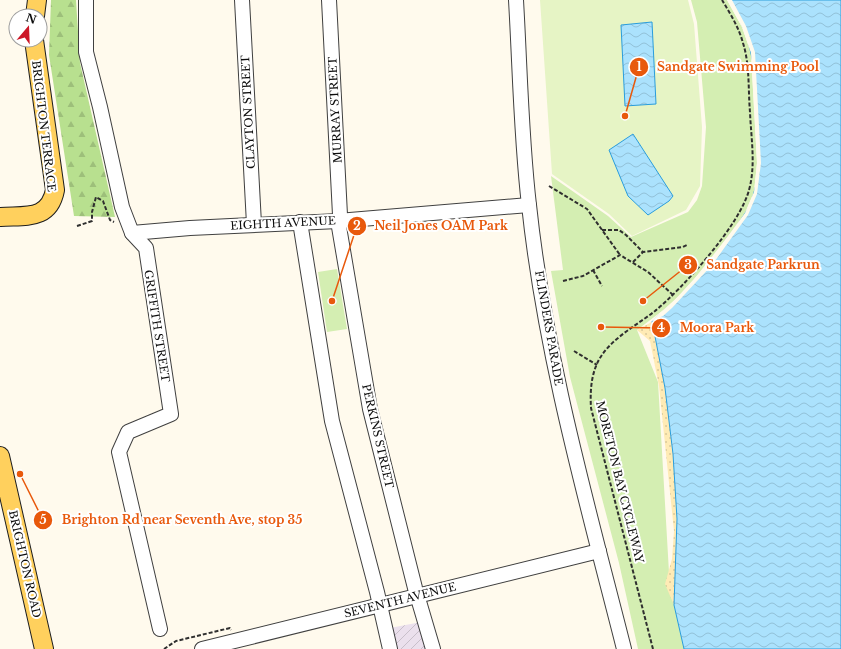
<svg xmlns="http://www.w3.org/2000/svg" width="841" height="649" font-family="'Libre Baskerville',serif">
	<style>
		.industrial { fill: url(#industrial-furrows) }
		.grass { fill: #d4eeb2 }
		.forest { fill: url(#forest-firs) }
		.sand { fill: url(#sand-dots) }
		.pitch { fill: #e6f4c5 }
		.water { fill: url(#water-waves); stroke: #2a9ddc }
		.pier { fill: #fffaed }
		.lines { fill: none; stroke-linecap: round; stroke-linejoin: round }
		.minor-casing { stroke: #404040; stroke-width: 16 }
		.major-casing { stroke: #1e1e1e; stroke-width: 20 }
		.path { stroke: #2f2f2f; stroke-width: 2; stroke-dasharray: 4 2; stroke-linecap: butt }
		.minor { stroke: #fff; stroke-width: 14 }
		.major { stroke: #ffd05d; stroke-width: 18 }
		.labels { text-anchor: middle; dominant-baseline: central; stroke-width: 4; stroke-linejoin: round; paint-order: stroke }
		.street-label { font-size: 11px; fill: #0d0d0d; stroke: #fff }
		.leader { fill: none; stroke: #e8590c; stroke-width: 1.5 }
		.callout-dot { fill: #e8590c; stroke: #fff; stroke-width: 1.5 }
		.mark-label { font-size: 12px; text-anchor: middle; font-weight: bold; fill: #fff }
		.callout-label { font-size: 12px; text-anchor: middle; font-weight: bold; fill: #e8590c; stroke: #fff; stroke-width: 4; stroke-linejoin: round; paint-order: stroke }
	</style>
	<defs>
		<pattern id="industrial-furrows" width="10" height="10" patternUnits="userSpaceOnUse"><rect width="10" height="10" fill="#ebe0ed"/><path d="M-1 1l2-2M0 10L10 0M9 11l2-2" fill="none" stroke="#c8bfca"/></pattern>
		<pattern id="forest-firs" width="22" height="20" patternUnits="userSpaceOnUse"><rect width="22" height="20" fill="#b8e08f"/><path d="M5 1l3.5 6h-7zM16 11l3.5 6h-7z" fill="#9dbf7a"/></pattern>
		<pattern id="sand-dots" width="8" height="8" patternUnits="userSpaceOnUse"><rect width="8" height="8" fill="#ffebb5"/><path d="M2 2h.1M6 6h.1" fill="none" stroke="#d9c89a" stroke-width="1.8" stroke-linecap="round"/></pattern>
		<pattern id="water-waves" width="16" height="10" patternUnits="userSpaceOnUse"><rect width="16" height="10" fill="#abe2fd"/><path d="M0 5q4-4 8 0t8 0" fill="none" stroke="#92c1d8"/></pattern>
	</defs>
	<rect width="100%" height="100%" fill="#fffaed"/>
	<polygon class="industrial" points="421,622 427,649 394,649 390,628"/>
	<g class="grass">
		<polygon points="691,0 727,0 742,27 751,53 757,163 754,192 745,213 733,230 695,278 670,305 637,330 658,382 670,590 688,649 638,649 619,563 570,377 551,271 563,270 551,176 608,216 631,237 688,212 697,200 702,186 706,127 697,22"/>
		<polygon points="337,269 347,329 327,332 318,272"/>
	</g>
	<polygon class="forest" points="51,0 76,0 80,63 115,217 74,216 49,55"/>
	<polygon class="sand" points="663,316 679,346 677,612 665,584 672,559 674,531 659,386 650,341 637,330"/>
	<polygon class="pitch" points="540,0 688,0 694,24 702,127 700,186 686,210 632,236 609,214 552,174"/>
	<g class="water">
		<polygon points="729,0 841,0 841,649 684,649 674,605 677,519 673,454 665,388 652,321 682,295 723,247 751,204 759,173 753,63 747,35"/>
		<polygon points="652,22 656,104 625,106 621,25"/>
		<polygon points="633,134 673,196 669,201 648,215 628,196 609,150"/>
	</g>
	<polygon class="pier" points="727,0 732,0 746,26 755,52 761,163 757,194 748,215 712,265 672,308 663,316 650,322 681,294 709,262 745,213 754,192 757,163 751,53 742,27"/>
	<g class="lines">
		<defs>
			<g id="minor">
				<polyline points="86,0 86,52 100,107 122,207 132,233 146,248 171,414 128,432 119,452 160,629"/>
				<polyline points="242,0 254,224"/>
				<polyline points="329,0 340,215 338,221 370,409 415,588 433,649"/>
				<path d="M516 0C520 68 521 137 529 205 545 356 587 503 624 649"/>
				<polyline points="300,222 332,421 377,592 390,649"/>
				<polyline points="132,233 190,228 338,221 529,205"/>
				<polyline points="202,649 599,551"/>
			</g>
			<g id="major">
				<polyline points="35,16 37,0"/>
				<path d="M0 217C25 215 49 221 55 190L34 40"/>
				<polyline points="0,456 44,649"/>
			</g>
		</defs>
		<use href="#minor" class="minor-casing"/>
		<use href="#major" class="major-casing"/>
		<g class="path">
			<polyline points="549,186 587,209 620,255"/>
			<polyline points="77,226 92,221 92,212 96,197 103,201 110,220 114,222"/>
			<polyline points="602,230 619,230 626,235 643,252 683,247 687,245"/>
			<polyline points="633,262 643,252"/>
			<polyline points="593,270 602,286"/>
			<polyline points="563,281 583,276 620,255 648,272 673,295"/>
			<polyline points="574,351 597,365"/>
			<polyline points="164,649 176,641 230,628 231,630"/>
			<path d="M653 649 591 408C590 391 591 373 600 358 612 338 637 325 655 311 683 288 740 225 749 190 756 165 751 138 750 112 748 90 750 65 743 43 739 28 730 13 722 0"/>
		</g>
		<use href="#minor" class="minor"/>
		<use href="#major" class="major"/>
	</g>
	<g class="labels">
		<g class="street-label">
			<text transform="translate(335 110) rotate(-93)">MURRAY STREET</text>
			<text transform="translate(248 112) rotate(-93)">CLAYTON STREET</text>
			<text transform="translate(44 126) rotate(83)">BRIGHTON TERRACE</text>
			<text transform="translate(283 223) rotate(-3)">EIGHTH AVENUE</text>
			<text transform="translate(157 326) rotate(81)">GRIFFITH STREET</text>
			<text transform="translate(549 328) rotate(80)">FLINDERS PARADE</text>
			<text transform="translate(378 436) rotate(77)">PERKINS STREET</text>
			<text transform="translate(620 482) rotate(76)">MORETON BAY CYCLEWAY</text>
			<text transform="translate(25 564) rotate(77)">BRIGHTON ROAD</text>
			<text transform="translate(400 600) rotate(-14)">SEVENTH AVENUE</text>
		</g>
	</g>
	<path class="leader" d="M625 116L639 67M332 301L357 226M643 301L688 265M601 327L661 328M20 474L43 520"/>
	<g class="callout-dot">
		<circle cx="625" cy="116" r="4"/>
		<circle cx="332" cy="301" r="4"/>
		<circle cx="643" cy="301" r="4"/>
		<circle cx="601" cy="327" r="4"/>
		<circle cx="20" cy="474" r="4"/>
		<circle cx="639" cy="67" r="10"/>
		<circle cx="357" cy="226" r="10"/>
		<circle cx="688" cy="265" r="10"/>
		<circle cx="661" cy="328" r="10"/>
		<circle cx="43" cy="520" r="10"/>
	</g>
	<g class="mark-label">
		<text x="639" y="71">1</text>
		<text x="357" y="230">2</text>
		<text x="688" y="269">3</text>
		<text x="661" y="332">4</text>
		<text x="43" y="524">5</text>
	</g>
	<g class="callout-label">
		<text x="738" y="71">Sandgate Swimming Pool</text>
		<text x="441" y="230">Neil Jones OAM Park</text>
		<text x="763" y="269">Sandgate Parkrun</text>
		<text x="717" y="332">Moora Park</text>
		<text x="182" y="524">Brighton Rd near Seventh Ave, stop 35</text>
	</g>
	<g transform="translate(28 28) rotate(19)"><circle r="19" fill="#ffffff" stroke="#9e9e9e"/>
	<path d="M0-3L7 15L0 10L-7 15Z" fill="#cc1627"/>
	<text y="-6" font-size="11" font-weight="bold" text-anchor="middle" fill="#0d0d0d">N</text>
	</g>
</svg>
